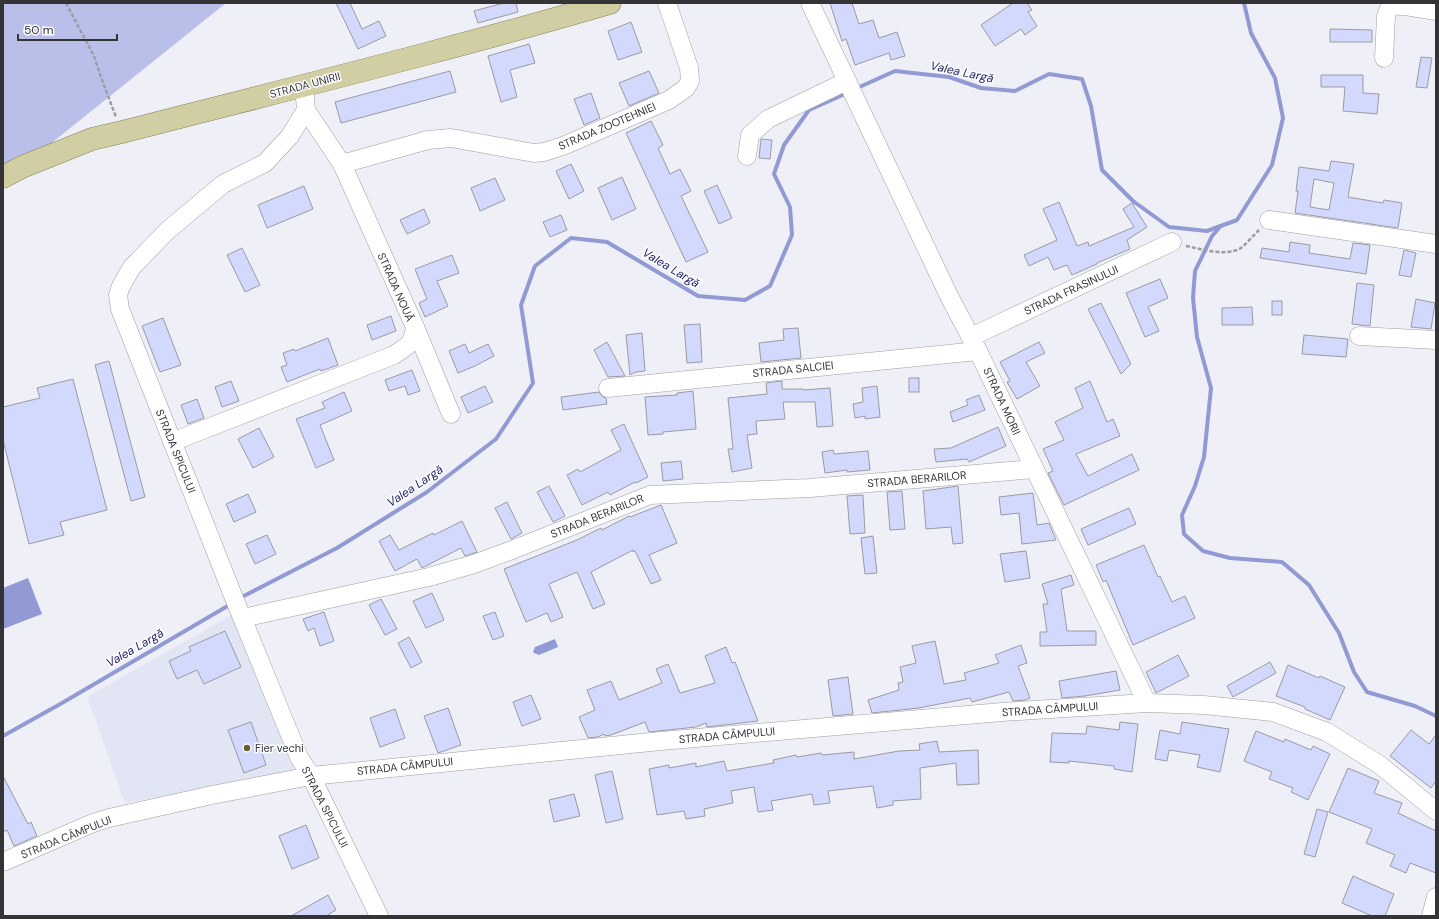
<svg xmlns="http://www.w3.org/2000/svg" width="1439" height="919" font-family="'DM Sans',sans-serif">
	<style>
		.built { fill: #e2e5f3 }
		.green { fill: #b9bfe9 }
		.water { fill: #929ad3 }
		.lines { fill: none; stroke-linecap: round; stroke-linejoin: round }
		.stream { stroke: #929ad3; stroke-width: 4 }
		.building { fill: #d3d8fd; stroke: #9a9ba2; fill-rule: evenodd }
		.minor-casing { stroke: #9d9ea4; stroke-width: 19 }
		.major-casing { stroke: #868355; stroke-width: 23 }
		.path { stroke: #9c9da2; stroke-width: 2.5; stroke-dasharray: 4 2; stroke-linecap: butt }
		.minor { stroke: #fff; stroke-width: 18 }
		.major { stroke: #d1cea3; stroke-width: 22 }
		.poi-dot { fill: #65612e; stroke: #fdfeff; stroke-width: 1.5 }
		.labels { text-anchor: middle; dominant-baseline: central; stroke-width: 3; stroke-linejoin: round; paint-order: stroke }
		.street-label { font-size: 11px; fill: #343437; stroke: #fdfeff }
		.poi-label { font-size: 11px; fill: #343437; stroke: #fdfeff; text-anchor: start }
		.water-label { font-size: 12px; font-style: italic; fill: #242264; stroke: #fdfeff }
	</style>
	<rect width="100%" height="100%" fill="#eff0f7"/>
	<polygon class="built" points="231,615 295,772 125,803 87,697"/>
	<polygon class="green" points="3,3 226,3 3,182"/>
	<g class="water">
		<polygon points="28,578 42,614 3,629 3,588"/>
		<polygon points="555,639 558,647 539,655 534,653 533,652 535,647"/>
	</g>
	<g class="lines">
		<g class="stream">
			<polyline points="855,89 895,71 949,77 981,88 1015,91 1049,74 1082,79 1091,106 1102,170 1133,201 1169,227 1207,231 1237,220 1272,165 1283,118 1275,78 1251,33 1244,3"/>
			<polyline points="1219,228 1212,236 1195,271 1193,298 1197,337 1211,388 1204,457 1195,486 1182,515 1184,534 1203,551 1230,558 1282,562 1309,585 1339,633 1354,672 1367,692 1415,706 1436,716"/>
			<polyline points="238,599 337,548 427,492 496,439 533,383 521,305 535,266 571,238 607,242 698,296 745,300 770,286 792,235 790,207 774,174 784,145 809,110 847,93"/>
			<polyline points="3,736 62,703 231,604"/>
		</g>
	</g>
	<g class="building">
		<polygon points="336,3 350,3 362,29 379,21 386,36 358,49"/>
		<polygon points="504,3 516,3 518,12 478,23 474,11"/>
		<polygon points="830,3 852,3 859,24 873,20 879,38 897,32 905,56 891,60 889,53 855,65 846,39 842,41"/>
		<polygon points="1013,3 1027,3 1032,10 1028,12 1037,26 1025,35 1021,29 995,46 981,25"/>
		<polygon points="631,22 642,52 618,60 608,31"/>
		<polygon points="1330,29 1372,30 1372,42 1330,42"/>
		<polygon points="529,44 535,63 510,70 517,97 501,102 488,56"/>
		<polygon points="1421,57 1432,58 1427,88 1416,87"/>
		<polygon points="450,71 456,92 341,123 335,102"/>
		<polygon points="649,71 659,93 629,106 619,83"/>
		<polygon points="1321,75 1363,75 1363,93 1379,94 1377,114 1343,111 1345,87 1321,87"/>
		<polygon points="591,93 600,118 584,125 574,99"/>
		<polygon points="651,121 663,145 658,148 670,174 680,169 691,191 681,196 708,252 686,262 626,133"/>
		<polygon points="761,139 772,140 770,159 759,158"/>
		<path d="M1331 161 1354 164 1348 197 1383 203 1384 200 1402 203 1398 228 1295 213 1298 191H1296L1299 167 1329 171ZM1314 179 1334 183 1329 210 1310 207Z"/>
		<polygon points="571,164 584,191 569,199 556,171"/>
		<polygon points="622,177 636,209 612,220 598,188"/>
		<polygon points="495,178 505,200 480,211 471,188"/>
		<polygon points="717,185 732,218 719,224 704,191"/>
		<polygon points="304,186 313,209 267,228 258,205"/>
		<polygon points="1059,202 1077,246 1088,242 1089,246 1134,227 1123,209 1132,203 1147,227 1127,240 1130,249 1097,263 1097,264 1072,275 1067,265 1054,270 1048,257 1029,266 1024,255 1057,240 1043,209"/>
		<polygon points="424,209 430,223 407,234 400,220"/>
		<polygon points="561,215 567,230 550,237 543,222"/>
		<polygon points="1290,242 1310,245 1309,253 1350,259 1353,243 1370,245 1366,274 1260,258 1262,248 1289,252"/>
		<polygon points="242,248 260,285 245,292 227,255"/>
		<polygon points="1404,250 1416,253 1411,277 1399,275"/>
		<polygon points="452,255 459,273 437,281 448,306 425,317 419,303 427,299 415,269"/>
		<polygon points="1160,279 1168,298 1148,307 1159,331 1145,337 1126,293"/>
		<polygon points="1357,283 1374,285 1370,326 1352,324"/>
		<polygon points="1416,299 1435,303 1431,329 1411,327"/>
		<rect x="1272" y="301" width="10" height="14"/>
		<polygon points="1101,303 1131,364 1121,374 1088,309"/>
		<polygon points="1252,307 1253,325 1222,325 1222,308"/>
		<polygon points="391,316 396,331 372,340 367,325"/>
		<polygon points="163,318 181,365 160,372 142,326"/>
		<polygon points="700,324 702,362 687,363 684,325"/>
		<polygon points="798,328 801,358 761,362 759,343 784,340 783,329"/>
		<polygon points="642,333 645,371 636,372 630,375 626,335"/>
		<polygon points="1304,335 1348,339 1346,357 1302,354"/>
		<polygon points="328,338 338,365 321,371 320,369 287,382 281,367 287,365 283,353 294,349 295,351"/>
		<polygon points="607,342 625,376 608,377 594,350"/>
		<polygon points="1039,342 1045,353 1026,362 1040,386 1017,399 1007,382 1010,381 1000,362"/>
		<polygon points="465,344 469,353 488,344 494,356 475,366 458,373 449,351"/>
		<polygon points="109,361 145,497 131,501 95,365"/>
		<polygon points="412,370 420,391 408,395 405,386 389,391 385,380"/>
		<rect x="909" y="378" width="10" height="14"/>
		<polygon points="73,379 107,510 60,522 64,535 29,544 3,440 3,407 40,398 37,388"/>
		<polygon points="231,381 239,401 222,407 215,387"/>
		<polygon points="782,381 782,389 803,389 803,390 830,388 833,426 817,427 815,402 783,402 785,419 756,421 757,434 747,435 752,468 732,472 728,449 733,449 728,398 767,394 766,383"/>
		<polygon points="1090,381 1107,422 1113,419 1120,436 1076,454 1088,476 1132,454 1139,470 1064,505 1048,473 1053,471 1043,449 1064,440 1055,422 1083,408 1075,388"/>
		<polygon points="485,386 493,402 468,413 461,397"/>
		<polygon points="877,386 880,417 865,419 865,416 855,418 853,404 863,402 862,388"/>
		<polygon points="693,391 696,429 663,432 663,434 648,435 645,397 677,395 677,393"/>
		<polygon points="344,392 352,411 320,425 334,460 316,468 296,419 325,408 322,402"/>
		<polygon points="599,392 603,397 606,398 607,404 563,410 561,397"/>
		<polygon points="979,395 985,410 953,422 950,412 968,405 966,400"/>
		<polygon points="197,399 204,418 188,424 181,405"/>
		<polygon points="624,424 648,477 636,483 635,482 610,495 608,492 582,505 567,475 578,469 580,472 621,450 611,430"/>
		<polygon points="998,427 1006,446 969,462 967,459 936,462 934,449 951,448"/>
		<polygon points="259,428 274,457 253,468 238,439"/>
		<polygon points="833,450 834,454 868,451 870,470 847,472 847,470 825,473 822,452"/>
		<polygon points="681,461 683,479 663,481 661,463"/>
		<polygon points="549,486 565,516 553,522 537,492"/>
		<polygon points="958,486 963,543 953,544 951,527 926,529 923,491"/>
		<polygon points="902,491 905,529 890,530 887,492"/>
		<polygon points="1033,493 1037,525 1049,523 1056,540 1022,544 1019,513 1001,515 999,497"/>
		<polygon points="248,494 256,512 234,522 226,504"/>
		<polygon points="863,495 865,533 850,534 847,496"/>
		<polygon points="507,502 522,533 511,539 495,508"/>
		<polygon points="661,505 677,543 649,555 661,580 651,584 635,551 633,552 633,550 591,572 605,604 593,609 577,572 549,584 563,617 551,622 547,613 526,622 504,569 577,540 601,528 602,530 629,516 630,517"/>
		<polygon points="1129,508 1136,524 1088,545 1081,529"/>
		<polygon points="462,521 477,552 465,556 461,548 422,568 417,559 395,571 379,541 390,535 399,550 433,533 434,535"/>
		<polygon points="267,535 276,554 255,564 246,544"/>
		<polygon points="873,536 877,573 865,574 861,538"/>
		<polygon points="1144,545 1158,577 1160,576 1172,602 1185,596 1195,618 1133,645 1106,580 1103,582 1096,565"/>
		<polygon points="1026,551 1030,578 1005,582 1000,554"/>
		<polygon points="1071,575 1074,585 1061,589 1067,631 1096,631 1096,645 1040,646 1040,632 1047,632 1043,604 1048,604 1042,584"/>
		<polygon points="432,593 444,620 426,628 413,601"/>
		<polygon points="381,599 397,629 385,635 369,605"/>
		<polygon points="324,612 334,641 320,646 314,628 308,631 303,619"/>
		<polygon points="495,612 504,636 493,640 483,616"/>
		<polygon points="225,631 241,667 204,684 197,670 177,679 169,661 191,651 189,647"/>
		<polygon points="409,637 422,662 411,668 398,643"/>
		<polygon points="935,641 944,684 966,680 964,673 999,663 995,655 1021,645 1027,663 1018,666 1030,698 1025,700 1013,701 1009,692 972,702 970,698 919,708 872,713 868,700 899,690 898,683 903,682 900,667 916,663 912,646"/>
		<polygon points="726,647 732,663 735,662 758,721 707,727 706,723 696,727 649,732 645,722 611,735 605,736 604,734 598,737 588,738 579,717 595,710 587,690 611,681 619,700 662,683 656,669 668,664 680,693 715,683 705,656"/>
		<polygon points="1178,655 1189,676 1156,693 1146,672"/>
		<polygon points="1270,662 1276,673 1233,697 1227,686"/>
		<polygon points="1288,665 1319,678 1320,676 1345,687 1330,720 1305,709 1305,707 1276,696"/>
		<polygon points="1116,671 1120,690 1085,696 1062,698 1059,681"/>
		<polygon points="848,677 853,714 833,716 828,680"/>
		<polygon points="531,695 541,719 522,726 513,702"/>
		<polygon points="448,708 461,745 438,753 424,716"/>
		<polygon points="395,709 405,738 380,747 370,718"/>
		<polygon points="251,722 266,765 244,773 228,730"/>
		<polygon points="1120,722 1138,724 1132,772 1114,769 1114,766 1069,761 1069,763 1050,762 1052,733 1086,734 1087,726 1119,730"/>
		<polygon points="1182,722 1229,729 1220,772 1197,767 1200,755 1169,750 1167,761 1155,759 1160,730 1180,734"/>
		<polygon points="1411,730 1429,744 1436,735 1436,781 1431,788 1390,756"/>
		<polygon points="1256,731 1284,742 1285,739 1311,750 1313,746 1330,754 1308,800 1291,792 1293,788 1269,779 1272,772 1244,761"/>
		<polygon points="937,741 939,752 978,750 979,784 957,785 956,763 920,768 921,799 893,801 893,805 877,808 873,786 828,791 830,803 814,805 812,794 771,801 773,810 758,812 754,787 731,791 733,803 704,809 705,816 686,819 684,811 657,815 649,769 669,765 669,768 696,763 696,767 724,761 727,771 774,763 773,760 796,755 797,757 821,753 822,755 854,752 854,759 899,751 920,750 919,744"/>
		<polygon points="1348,768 1379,781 1374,793 1402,803 1398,813 1436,831 1436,873 1410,863 1406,873 1390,866 1395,855 1366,843 1372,829 1329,812"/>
		<polygon points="612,771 623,819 606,823 595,775"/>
		<polygon points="3,776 28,824 31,822 37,836 14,846 7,830 3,832"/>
		<polygon points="574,794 580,816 554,822 549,800"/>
		<polygon points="1317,809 1328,812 1315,857 1304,854"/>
		<polygon points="306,825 319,858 292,869 279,836"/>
		<polygon points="1353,876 1394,894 1385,916 1372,916 1342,903"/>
		<polygon points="328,895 336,910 326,916 291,916"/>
	</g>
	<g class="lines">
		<defs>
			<g id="minor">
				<polyline points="810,3 949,296 978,351 1147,703"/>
				<path d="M1384 58 1386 16C1387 13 1388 9 1391 7 1399 3 1426 10 1436 11"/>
				<polyline points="306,110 290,136 265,163 223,184 167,231 139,260 132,267 121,286 118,295 120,309 232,593 299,757 311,776 379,916"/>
				<polyline points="747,156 750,135 768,119 847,81"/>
				<polyline points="342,164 428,140 451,138 534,153 544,152 563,146 669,100 686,88 690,81 689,68 667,3"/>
				<polyline points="1269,220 1436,244"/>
				<polyline points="415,327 451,414"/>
				<polyline points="1359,336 1436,340"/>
				<polyline points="971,337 1172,242"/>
				<polyline points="608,388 978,351"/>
				<path d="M172 442 394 355C409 345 412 345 415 327L342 164 306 110 304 86"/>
				<polyline points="243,618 429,577 474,564 512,550 650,495 810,488 1034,469"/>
				<polyline points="3,862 93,823 109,818 212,795 311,776 661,741 1002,712 1147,703 1204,705 1273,712 1327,732 1380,765 1436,811"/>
				<polyline points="1431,916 1436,897"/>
			</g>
			<path id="major" d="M3 177 22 167 92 139 122 132C285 90 449 50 610 3"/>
		</defs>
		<use href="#minor" class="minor-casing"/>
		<use href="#major" class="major-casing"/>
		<g class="path">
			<polyline points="66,3 94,56 102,80 116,117"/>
			<path d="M1186 246C1201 249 1226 257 1241 248 1247 243 1253 236 1259 230"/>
		</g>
		<use href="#minor" class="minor"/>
		<use href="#major" class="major"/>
	</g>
	<circle class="poi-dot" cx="247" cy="748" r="4"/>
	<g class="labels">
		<g class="street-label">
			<text transform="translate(305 85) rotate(-15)">STRADA UNIRII</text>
			<text transform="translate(607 126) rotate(-23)">STRADA ZOOTEHNIEI</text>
			<text transform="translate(396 287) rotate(66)">STRADA NOUĂ</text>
			<text transform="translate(1071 290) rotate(-25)">STRADA FRASINULUI</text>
			<text transform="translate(793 369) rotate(-6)">STRADA SALCIEI</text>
			<text transform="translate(1002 401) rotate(65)">STRADA MORII</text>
			<text transform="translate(176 451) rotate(68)">STRADA SPICULUI</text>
			<text transform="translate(917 479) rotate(-5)">STRADA BERARILOR</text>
			<text transform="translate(597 516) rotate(-22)">STRADA BERARILOR</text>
			<text transform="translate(1050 709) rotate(-4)">STRADA CÂMPULUI</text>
			<text transform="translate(727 735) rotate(-5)">STRADA CÂMPULUI</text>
			<text transform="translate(405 766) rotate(-6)">STRADA CÂMPULUI</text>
			<text transform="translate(325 807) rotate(63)">STRADA SPICULUI</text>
			<text transform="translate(66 837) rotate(-22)">STRADA CÂMPULUI</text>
		</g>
		<g class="poi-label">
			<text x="255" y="748">Fier vechi</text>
		</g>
		<g class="water-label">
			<text transform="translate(962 72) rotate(12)">Valea Largă</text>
			<text transform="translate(671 268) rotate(31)">Valea Largă</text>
			<text transform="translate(415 486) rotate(-34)">Valea Largă</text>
			<text transform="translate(135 648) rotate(-30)">Valea Largă</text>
		</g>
	</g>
	<rect width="1439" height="919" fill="none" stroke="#343437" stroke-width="8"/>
	<path d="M18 34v6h99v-6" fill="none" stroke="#343437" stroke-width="2"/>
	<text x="24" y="34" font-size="12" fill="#343437" stroke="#fdfeff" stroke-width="3" paint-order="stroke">50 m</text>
</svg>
